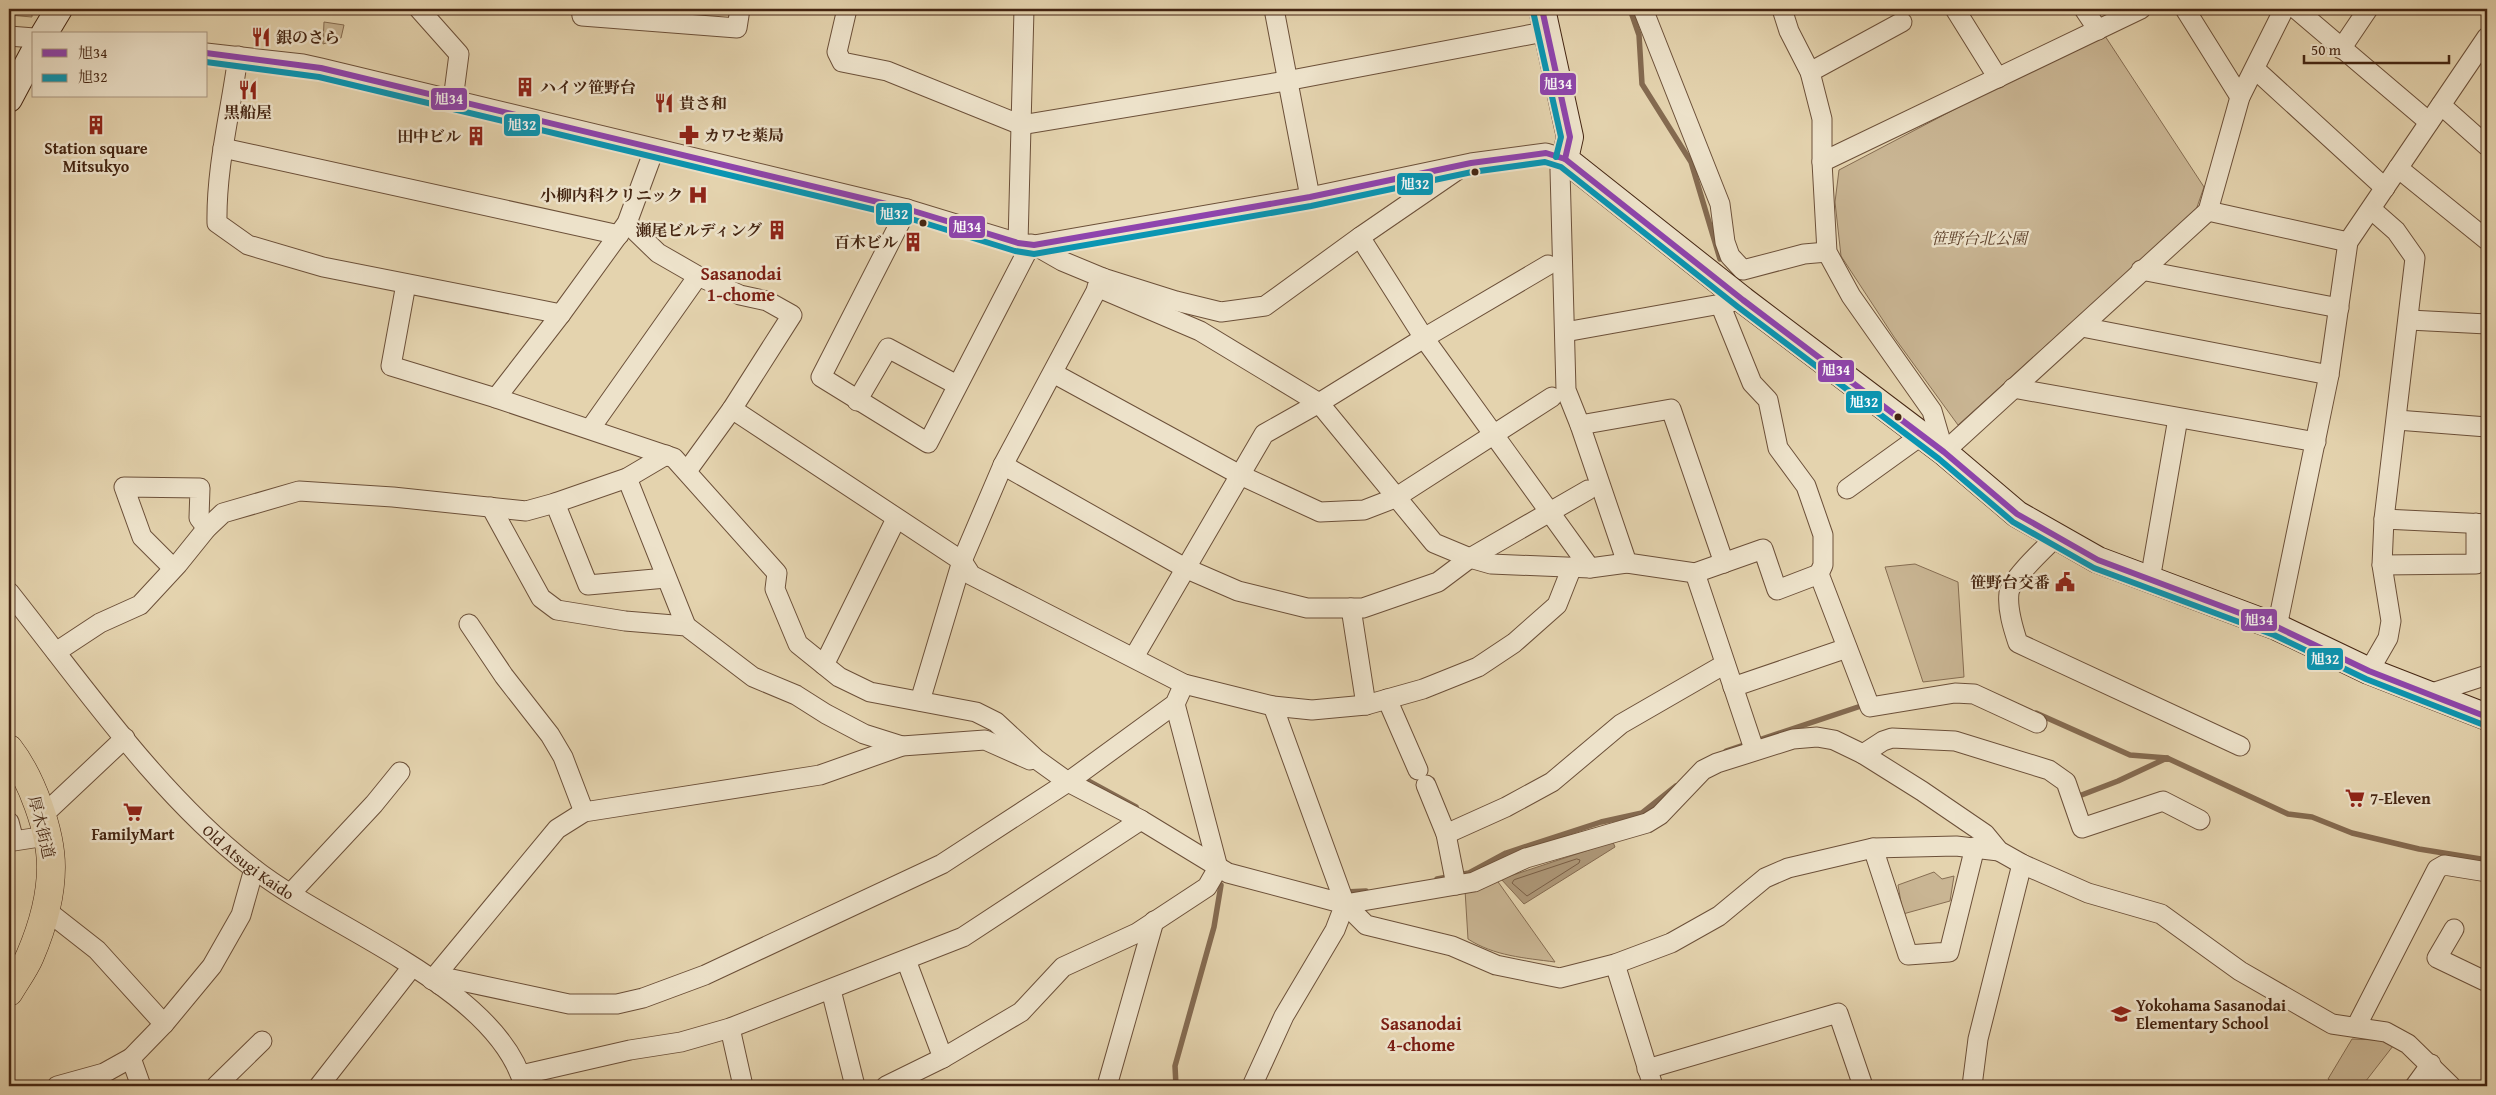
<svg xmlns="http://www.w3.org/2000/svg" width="2496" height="1095" font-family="'Gentium Book Plus','Noto Serif JP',serif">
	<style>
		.green { fill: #c9b593; stroke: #866d52 }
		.water { fill: #ae9879; stroke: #846a50 }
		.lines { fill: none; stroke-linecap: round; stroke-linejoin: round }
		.shore { stroke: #795e46; stroke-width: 1 }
		.stream { stroke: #846a50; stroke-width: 5.5 }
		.street-casing { stroke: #6c5039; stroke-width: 21 }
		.secondary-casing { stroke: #442512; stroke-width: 28 }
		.primary-casing { stroke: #442512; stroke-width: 29 }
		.street { stroke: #ede2ca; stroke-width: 19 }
		.secondary { stroke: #ede2ca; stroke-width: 26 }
		.primary { stroke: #e4d3ae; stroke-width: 28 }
		.bus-1-casing { stroke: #ede2ca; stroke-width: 10 }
		.bus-2-casing { stroke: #ede2ca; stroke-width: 10 }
		.bus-1 { stroke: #8e44ad; stroke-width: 6 }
		.bus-2 { stroke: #0a95b2; stroke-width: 6 }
		.bus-dot { fill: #442512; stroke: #ede2ca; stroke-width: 2 }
		.labels { text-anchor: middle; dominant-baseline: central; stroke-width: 5; stroke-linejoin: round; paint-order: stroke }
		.poi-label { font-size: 16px; font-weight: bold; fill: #442512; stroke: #ede2ca; text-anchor: start }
		.park-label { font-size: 16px; font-style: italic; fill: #5f422c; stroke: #ede2ca }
		.street-label { font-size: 16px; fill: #442512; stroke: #ede2ca }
		.neighbourhood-label { font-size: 18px; font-weight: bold; fill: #7a1f14; stroke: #ede2ca }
		.line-badge { stroke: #ede2ca; stroke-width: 2 }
		.badge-label { font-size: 14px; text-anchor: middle; font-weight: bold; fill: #fff }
	</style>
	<rect width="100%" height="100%" fill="#e4d3ae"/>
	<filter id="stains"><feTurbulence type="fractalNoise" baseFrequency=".004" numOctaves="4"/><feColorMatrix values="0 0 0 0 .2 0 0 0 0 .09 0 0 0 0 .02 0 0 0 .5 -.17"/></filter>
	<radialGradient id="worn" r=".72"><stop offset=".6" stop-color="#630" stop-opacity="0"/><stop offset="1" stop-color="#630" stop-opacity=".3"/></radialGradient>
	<g class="green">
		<polygon points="9,9 32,10 32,17 9,15"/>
		<polygon points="324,22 344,25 341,38 323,44"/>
		<polygon points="2105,36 2204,187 2196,210 1958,425 1894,337 1841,256 1835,202 1839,170 1976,98"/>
		<polygon points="1915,564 1958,582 1964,677 1923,682 1885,567"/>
		<polygon points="1934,872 1942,879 1954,876 1950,901 1903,914 1898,885"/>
		<path d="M1496 879 1555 962C1525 958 1494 956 1468 939L1465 890Z"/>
		<polygon points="2352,1039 2379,1040 2393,1046 2362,1086 2338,1086 2328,1079"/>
	</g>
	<polygon class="water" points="1613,842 1615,847 1524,904 1501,879"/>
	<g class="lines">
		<polygon class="shore" points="1577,859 1580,860 1579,863 1527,896 1512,883 1514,880"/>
		<g class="stream">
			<polyline points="1630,9 1639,35 1642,84 1691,162 1720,259"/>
			<polyline points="2036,713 2130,755 2167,758"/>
			<polyline points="1726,751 1867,704"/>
			<polyline points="1081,777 1136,807"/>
			<polyline points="2079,796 2118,781 2167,758 2288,814 2312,817 2352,833 2419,849 2487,860"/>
			<polyline points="1437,879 1469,873 1506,853 1601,822 1642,813 1676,786"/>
			<polyline points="1345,892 1366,891"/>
			<polyline points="1176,1086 1175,1066 1214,927 1221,885"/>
		</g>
		<defs>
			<g id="street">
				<polyline points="419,9 459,54 453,100"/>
				<polyline points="581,9 582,16 737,28 740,9"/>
				<polyline points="847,9 837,52 842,62 887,71 1021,125 1286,81 1549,31"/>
				<polyline points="1274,9 1310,197"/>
				<polyline points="1643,9 1720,204 1725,242 1730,256 1743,270 1804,254 1827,252"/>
				<polyline points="1782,9 1789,31 1810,72 1822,119 1822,162 1827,252 1851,296 1932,411 1944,452 2208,211 2240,97 2284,9"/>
				<polyline points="1955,9 1998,78"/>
				<polyline points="2084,9 2098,30"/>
				<polyline points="2185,9 2240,97"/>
				<polyline points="2296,9 2429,122"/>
				<polyline points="9,36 34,38"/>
				<polyline points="2341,49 2368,9"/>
				<polyline points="206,53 303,64 321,68 907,209 1018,243 1034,245 1310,197 1471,163 1546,153 1565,159 1560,170 1566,390 1580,425 1627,563"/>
				<path d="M238 56C231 111 216 166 217 223L248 245 323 267 561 314 627 223 654 150"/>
				<polyline points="2256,70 2385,188"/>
				<polyline points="1810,72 1902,22"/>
				<polyline points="2441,105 2487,146"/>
				<polyline points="223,148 619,235"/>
				<polyline points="1822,162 2141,9"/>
				<polyline points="2398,168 2487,240"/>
				<polyline points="907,209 821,377 928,443 1031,244"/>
				<polyline points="2208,211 2348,242"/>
				<polyline points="627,223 658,253 698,276 740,295 767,301 792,315 732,409 687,471"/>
				<polyline points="1360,237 1424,338 1590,568"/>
				<polyline points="1018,243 1024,9"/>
				<polyline points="1034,245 1062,261 1103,278 1176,301 1221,312 1265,306 1360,237 1459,169"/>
				<polyline points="2141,270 2339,308"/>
				<polyline points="406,284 391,366 496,398 674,458 777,573 775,589 798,644 839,677 870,692 976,712 996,722 1036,759 1068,782 1141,820 1228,873 1345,904 1474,882 1526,858 1647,823 1660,815 1703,770 1717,763 1793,739 1817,737 1834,740 1863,754 1922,791 1985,834 1999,851 2022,864 2088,893 2161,914 2240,971 2332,1024 2386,1032 2408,1044 2451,1086"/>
				<polyline points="1097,287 1200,331 1319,403 1434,543 1470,558 1491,564 1590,568 1627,563 1695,573 1763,549 1777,590 1819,574"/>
				<polyline points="1720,304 1752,383 1768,400 1778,448 1806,486 1823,535 1823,565 1819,574 1870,707 1955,693 1974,694 2037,723"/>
				<polyline points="2409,320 2487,324"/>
				<polyline points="2082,327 2329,375"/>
				<polyline points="1565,332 1732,302"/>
				<polyline points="1053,373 1240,475 1320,512 1364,510 1395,498 1552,397"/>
				<polyline points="2013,388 2316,442"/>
				<polyline points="496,398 561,314"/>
				<polyline points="857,401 888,348 957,385"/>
				<polyline points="732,409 962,561 971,575 1184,684 1273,706 1312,710 1366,705 1423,689 1478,667 1514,643 1557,605 1572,567"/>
				<polyline points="2397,420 2487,427"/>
				<polyline points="1580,425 1671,409 1724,563"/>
				<polyline points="590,429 698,276"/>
				<polyline points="1003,465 1185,568 1238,591 1307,608 1363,608 1438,582 1470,558 1588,490"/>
				<polyline points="627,478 686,626"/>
				<polyline points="1847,489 1922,435"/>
				<polyline points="555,503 588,585 666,578"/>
				<polyline points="491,507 541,598 557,610 625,621 686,626 753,677 796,695 826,714 864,734 902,746"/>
				<polyline points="2384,519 2487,524"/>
				<path d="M2056 537C2045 548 2011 579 2009 593 2007 609 2013 628 2018 643L2240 746"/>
				<polyline points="2382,565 2476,564 2476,523"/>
				<polyline points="173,568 142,537 124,487 200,488 199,518 207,528"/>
				<polyline points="1695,573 1752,743 1752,751"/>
				<polyline points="2150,580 2178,418"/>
				<path id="s1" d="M9 592C83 685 159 796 253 868 330 929 497 987 524 1086"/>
				<polyline points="1351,608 1366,705"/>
				<polyline points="469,624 504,676 550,735 563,757 584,812"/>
				<polyline points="2277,627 2329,375 2348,242 2487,37"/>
				<polyline points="56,652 100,623 140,605 178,564 207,528 223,513 299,491 393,497 526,511 555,503 627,478 666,455"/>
				<polyline points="1134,657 1264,434 1319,403 1424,338 1548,265"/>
				<polyline points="824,665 896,519"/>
				<polyline points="2369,671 2388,638 2391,621 2382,565 2384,519 2415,258 2396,231 2371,209"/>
				<polyline points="1733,687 1847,648"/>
				<polyline points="2426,695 2487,675"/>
				<polyline points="1387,699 1418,770"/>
				<polyline points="920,701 962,561 1003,465 1103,278"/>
				<polyline points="1273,706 1345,904 1366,925 1452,946 1496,965 1560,978 1615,964 1671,943 1719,916 1765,878 1788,868 1873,848 1956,846 1999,851"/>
				<polyline points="1863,754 1883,741 1892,738 1955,741 2049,770 2066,782 2082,828 2163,801 2200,820"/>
				<polyline points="1426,785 1446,834 1456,885"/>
				<polyline points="42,816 125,738"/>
				<polyline points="9,822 14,841 46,836"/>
				<polyline points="1446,834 1506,807 1552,782 1621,724 1725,664"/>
				<polyline points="1873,848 1908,955 1949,952 1975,847"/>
				<polyline points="291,893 374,804 400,772"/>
				<polyline points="46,910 97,950 164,1024"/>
				<polyline points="2454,929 2437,958 2487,982"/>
				<polyline points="906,960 943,1058"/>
				<polyline points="1615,964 1653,1086"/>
				<polyline points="432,980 557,829 584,812 820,775 902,746 985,740 1030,760"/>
				<polyline points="440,985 452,979 569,1004 617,1004 643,998 705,975 942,864 1068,782 1175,704 1184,684"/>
				<polyline points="831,990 855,1086"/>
				<polyline points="2356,1027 2437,869 2444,865 2487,872"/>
				<polyline points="730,1028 743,1086"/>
				<polyline points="131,1058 141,1086"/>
				<polyline points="1647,1069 1838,1013 1863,1086"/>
				<polyline points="521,1075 630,1050 681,1042 730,1028 963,937 1141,820"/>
				<polyline points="57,1086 104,1073 131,1058 164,1024 212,966 241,915 254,869"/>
				<polyline points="216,1086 262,1041"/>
				<polyline points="319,1086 412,967"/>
				<polyline points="886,1086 943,1058 1021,1012 1063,967 1137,933 1207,887 1218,868 1175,704"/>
				<polyline points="1107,1086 1154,921"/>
				<polyline points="1252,1086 1284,1016 1335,930 1345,904"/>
				<polyline points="1972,1086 1978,1039 2022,864"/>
				<polyline points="2415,1086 2431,1064"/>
			</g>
			<g id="secondary">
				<polyline points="1542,9 1570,137 1565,159 1743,300 1944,452 2017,514 2098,560 2277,627 2369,671 2487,717"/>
				<polyline points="44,34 59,9"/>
				<polyline points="9,99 34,52"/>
			</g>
			<path id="primary" d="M9 749C31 777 51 831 51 867 51 897 42 928 30 956 25 968 16 980 9 992"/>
		</defs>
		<use href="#street" class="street-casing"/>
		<use href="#secondary" class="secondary-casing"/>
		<use href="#primary" class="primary-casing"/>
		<use href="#street" class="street"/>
		<use href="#secondary" class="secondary"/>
		<use href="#primary" class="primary"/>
		<defs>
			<g id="bus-1">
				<polyline points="1542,9 1570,137 1565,159"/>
				<polyline points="206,53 321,68 907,209 1018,243 1034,245 1310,197 1471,163 1546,153 1565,159 1743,300 1944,452 2017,514 2098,560 2277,627 2369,671 2487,717"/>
			</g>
			<g id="bus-2">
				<polyline points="1533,11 1561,137 1556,157"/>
				<polyline points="206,62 319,77 905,217 1015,251 1034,254 1311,206 1472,172 1545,162 1561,167 1738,307 1939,459 2013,522 2094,568 2274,635 2366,679 2484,725"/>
			</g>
		</defs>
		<use href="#bus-1" class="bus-1-casing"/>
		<use href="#bus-2" class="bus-2-casing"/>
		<use href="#bus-1" class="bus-1"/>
		<use href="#bus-2" class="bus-2"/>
	</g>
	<defs>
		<symbol id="restaurant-bare" viewBox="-9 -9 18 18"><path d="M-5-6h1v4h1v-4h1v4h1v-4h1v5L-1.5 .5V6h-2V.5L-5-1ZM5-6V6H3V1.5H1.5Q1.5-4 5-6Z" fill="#8f2418" stroke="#ede2ca" stroke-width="2.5" paint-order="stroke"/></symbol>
		<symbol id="building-bare" viewBox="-9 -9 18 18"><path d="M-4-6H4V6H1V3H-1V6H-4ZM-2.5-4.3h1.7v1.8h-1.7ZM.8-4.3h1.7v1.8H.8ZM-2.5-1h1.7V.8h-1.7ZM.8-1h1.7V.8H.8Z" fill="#8f2418" stroke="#ede2ca" stroke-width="2.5" paint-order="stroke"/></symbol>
		<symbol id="pharmacy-bare" viewBox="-9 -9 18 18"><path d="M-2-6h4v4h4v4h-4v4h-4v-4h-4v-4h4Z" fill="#8f2418" stroke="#ede2ca" stroke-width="2.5" paint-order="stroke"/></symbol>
		<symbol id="hospital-bare" viewBox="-9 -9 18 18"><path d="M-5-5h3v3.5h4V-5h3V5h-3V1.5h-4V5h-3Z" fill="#8f2418" stroke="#ede2ca" stroke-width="2.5" paint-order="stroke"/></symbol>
		<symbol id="civic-bare" viewBox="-9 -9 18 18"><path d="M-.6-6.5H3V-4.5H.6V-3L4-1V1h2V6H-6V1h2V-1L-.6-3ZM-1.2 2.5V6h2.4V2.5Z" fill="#8f2418" stroke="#ede2ca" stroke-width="2.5" paint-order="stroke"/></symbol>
		<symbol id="supermarket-bare" viewBox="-9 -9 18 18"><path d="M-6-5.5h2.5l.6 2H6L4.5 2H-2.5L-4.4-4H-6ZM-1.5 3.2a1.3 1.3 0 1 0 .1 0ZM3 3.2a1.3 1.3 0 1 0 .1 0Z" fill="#8f2418" stroke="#ede2ca" stroke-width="2.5" paint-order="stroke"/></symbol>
		<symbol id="school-bare" viewBox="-9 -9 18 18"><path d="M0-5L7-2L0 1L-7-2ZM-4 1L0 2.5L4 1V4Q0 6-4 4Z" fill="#8f2418" stroke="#ede2ca" stroke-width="2.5" paint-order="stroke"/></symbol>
	</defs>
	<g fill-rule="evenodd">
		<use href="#restaurant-bare" x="247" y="23" width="28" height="28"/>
		<use href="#building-bare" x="511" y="73" width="28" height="28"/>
		<use href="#restaurant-bare" x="234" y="76" width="28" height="28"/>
		<use href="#restaurant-bare" x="650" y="89" width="28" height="28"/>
		<use href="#building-bare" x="82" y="111" width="28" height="28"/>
		<use href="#pharmacy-bare" x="675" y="121" width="28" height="28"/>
		<use href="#building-bare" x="462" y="122" width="28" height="28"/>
		<use href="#hospital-bare" x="684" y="181" width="28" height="28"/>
		<use href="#building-bare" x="763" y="216" width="28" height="28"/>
		<use href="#building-bare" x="899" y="228" width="28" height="28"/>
		<use href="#civic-bare" x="2051" y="568" width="28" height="28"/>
		<use href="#supermarket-bare" x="2341" y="784" width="28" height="28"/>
		<use href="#supermarket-bare" x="119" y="798" width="28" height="28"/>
		<use href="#school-bare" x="2107" y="1000" width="28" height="28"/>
	</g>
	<g class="bus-dot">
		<circle cx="1475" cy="172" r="4.5"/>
		<circle cx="923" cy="223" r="4.5"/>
		<circle cx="1898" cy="417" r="4.5"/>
	</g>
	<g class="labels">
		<g class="poi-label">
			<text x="276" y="37">銀のさら</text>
			<text x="540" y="87">ハイツ笹野台</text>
			<text x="679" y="103">貴さ和</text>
			<text x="248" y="112" text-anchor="middle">黒船屋</text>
			<text x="704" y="135">カワセ薬局</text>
			<text x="461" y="136" text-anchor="end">田中ビル</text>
			<text x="96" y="148" text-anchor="middle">Station square<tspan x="96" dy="18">Mitsukyo</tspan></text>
			<text x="683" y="195" text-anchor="end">小柳内科クリニック</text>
			<text x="762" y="230" text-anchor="end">瀬尾ビルディング</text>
			<text x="898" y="242" text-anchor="end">百木ビル</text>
			<text x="2050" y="582" text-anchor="end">笹野台交番</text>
			<text x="2370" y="798">7-Eleven</text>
			<text x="133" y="834" text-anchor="middle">FamilyMart</text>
			<text x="2136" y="1005">Yokohama Sasanodai<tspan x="2136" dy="18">Elementary School</tspan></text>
		</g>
		<g class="park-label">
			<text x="1979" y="238">笹野台北公園</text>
		</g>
		<g class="street-label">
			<text transform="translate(42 827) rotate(76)">厚木街道</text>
			<text stroke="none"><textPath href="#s1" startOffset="362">Old Atsugi Kaido</textPath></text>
		</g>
		<g class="neighbourhood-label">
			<text x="741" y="273">Sasanodai<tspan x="741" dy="21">1-chome</tspan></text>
			<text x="1421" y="1023">Sasanodai<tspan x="1421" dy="21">4-chome</tspan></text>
		</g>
	</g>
	<g class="line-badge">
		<rect x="1539" y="72" width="38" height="24" rx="5" fill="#8e44ad"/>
		<rect x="430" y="87" width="38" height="24" rx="5" fill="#8e44ad"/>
		<rect x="503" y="113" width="38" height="24" rx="5" fill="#0a95b2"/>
		<rect x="1396" y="172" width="38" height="24" rx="5" fill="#0a95b2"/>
		<rect x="875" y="202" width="38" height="24" rx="5" fill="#0a95b2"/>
		<rect x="948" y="215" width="38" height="24" rx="5" fill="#8e44ad"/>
		<rect x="1817" y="359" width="38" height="24" rx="5" fill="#8e44ad"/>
		<rect x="1845" y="390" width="38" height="24" rx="5" fill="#0a95b2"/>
		<rect x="2240" y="608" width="38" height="24" rx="5" fill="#8e44ad"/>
		<rect x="2306" y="647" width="38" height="24" rx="5" fill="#0a95b2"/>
	</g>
	<g class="badge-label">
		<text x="1558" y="89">旭34</text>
		<text x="449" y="104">旭34</text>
		<text x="522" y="130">旭32</text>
		<text x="1415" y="189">旭32</text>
		<text x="894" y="219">旭32</text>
		<text x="967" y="232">旭34</text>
		<text x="1836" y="375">旭34</text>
		<text x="1864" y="407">旭32</text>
		<text x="2259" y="625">旭34</text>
		<text x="2325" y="664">旭32</text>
	</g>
	<rect width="2496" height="1095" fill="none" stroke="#e4d3ae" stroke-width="30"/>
	<rect x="10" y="10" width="2476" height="1075" fill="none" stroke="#442512" stroke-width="2.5"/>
	<rect x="15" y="15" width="2466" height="1065" fill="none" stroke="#442512"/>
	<rect x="32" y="32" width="175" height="65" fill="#ede2ca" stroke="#a99680"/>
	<rect x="42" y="49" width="25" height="8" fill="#8e44ad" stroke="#a99680"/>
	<text x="78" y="58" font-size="15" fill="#442512">旭34</text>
	<rect x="42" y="74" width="25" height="8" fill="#0a95b2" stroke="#a99680"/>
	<text x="78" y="82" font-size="15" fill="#442512">旭32</text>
	<path d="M2304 55v8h145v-8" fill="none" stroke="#442512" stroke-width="2.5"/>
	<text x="2311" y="55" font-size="15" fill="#442512" stroke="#ede2ca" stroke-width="4" paint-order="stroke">50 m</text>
	<rect width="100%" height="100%" filter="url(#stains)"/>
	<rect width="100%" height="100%" fill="url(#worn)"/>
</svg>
